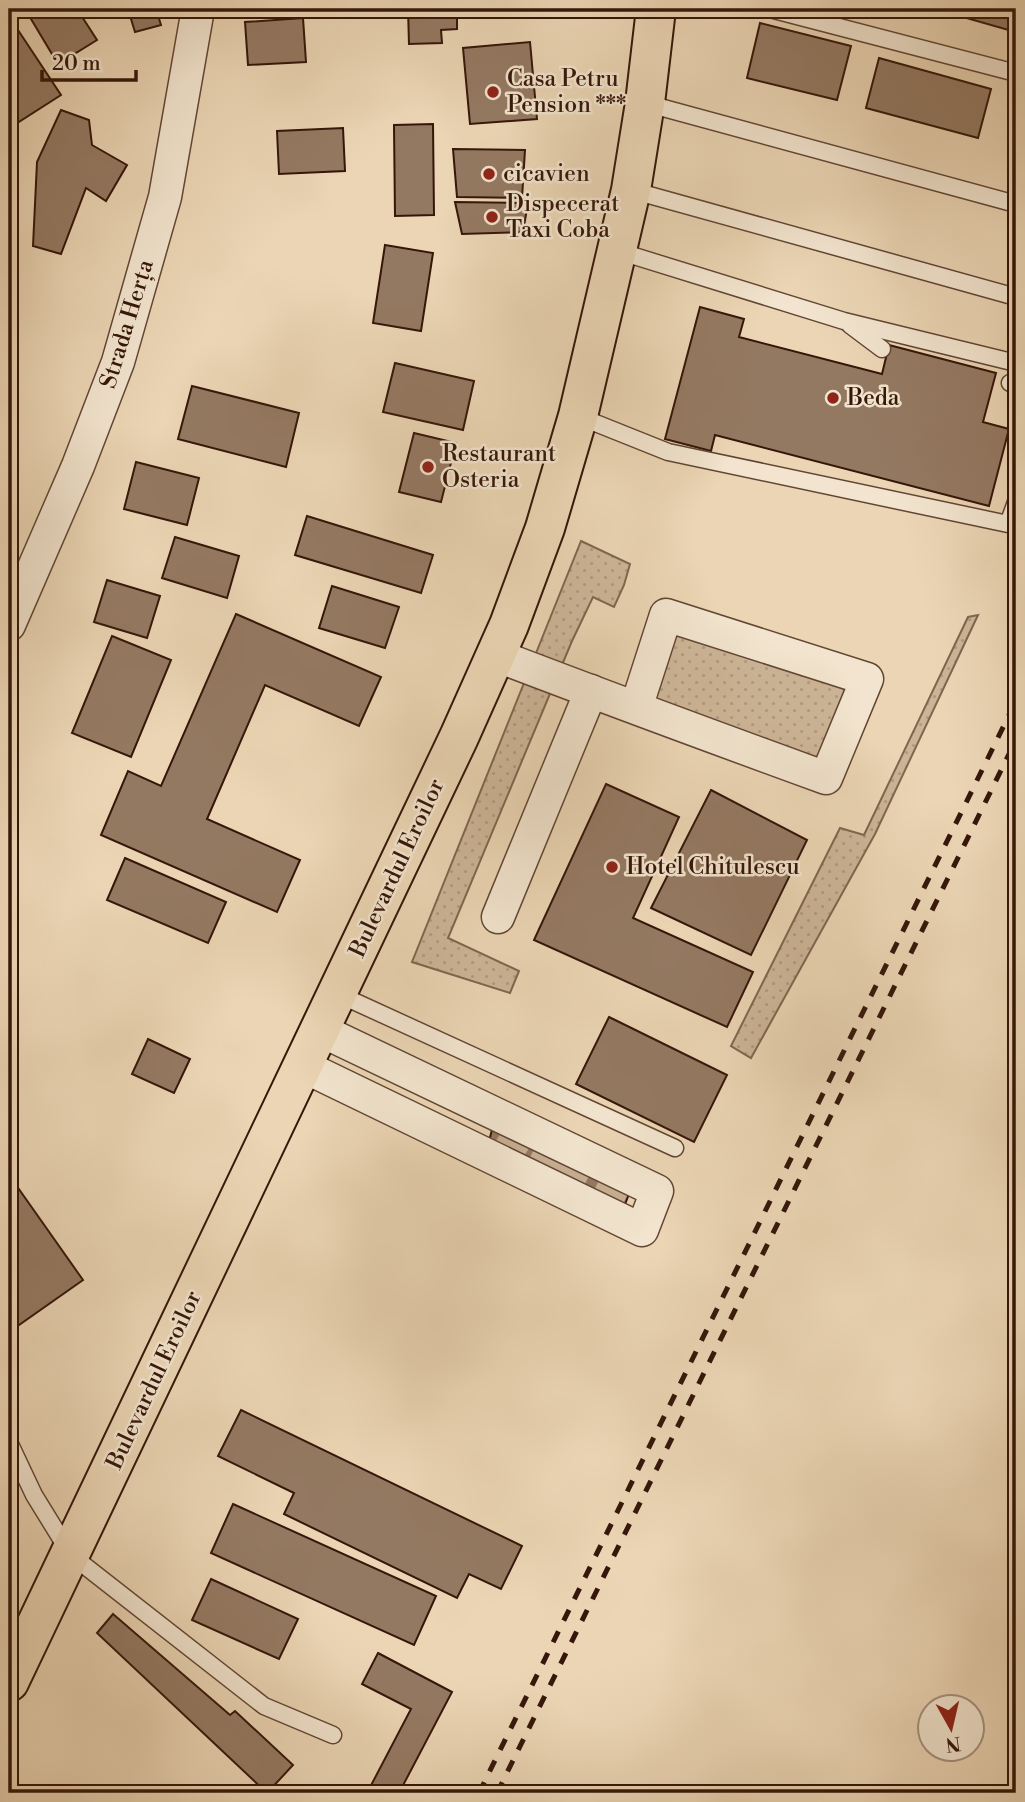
<svg xmlns="http://www.w3.org/2000/svg" width="1025" height="1802" font-family="'Libre Bodoni',serif">
	<style>
		.grass { fill: url(#grass-dots); stroke: #806650; stroke-width: 2 }
		.building { fill: #947962; stroke: #351609; stroke-width: 2 }
		.lines { fill: none; stroke-linecap: round; stroke-linejoin: round }
		.street-tunnel { stroke: #c7af92; stroke-width: 32; stroke-dasharray: 32 16; stroke-linecap: butt }
		.lane-casing { stroke: #624634; stroke-width: 19 }
		.street-casing { stroke: #624634; stroke-width: 35 }
		.primary-casing { stroke: #351609; stroke-width: 42 }
		.lane { stroke: #f2e4ce; stroke-width: 16 }
		.street { stroke: #f2e4ce; stroke-width: 32 }
		.primary { stroke: #ebd5b4; stroke-width: 38 }
		.rail { stroke: #351609; stroke-width: 5; stroke-dasharray: 12 12; stroke-linecap: butt }
		.poi-dot { fill: #8f2418; stroke: #f2e4ce; stroke-width: 2.5 }
		.labels { text-anchor: middle; dominant-baseline: central; stroke-width: 5; stroke-linejoin: round; paint-order: stroke }
		.poi-label { font-size: 23px; fill: #351609; stroke: #f2e4ce; text-anchor: start }
		.street-label { font-size: 23px; fill: #351609; stroke: #f2e4ce }
	</style>
	<defs>
		<pattern id="grass-dots" width="8" height="8" patternUnits="userSpaceOnUse" patternTransform="scale(1.75)"><rect width="8" height="8" fill="#ccb597"/><path d="M2 2h.1M6 6h.1" fill="none" stroke="#b09b81" stroke-width="1.8" stroke-linecap="round"/></pattern>
	</defs>
	<rect width="100%" height="100%" fill="#ebd5b4"/>
	<filter id="stains"><feTurbulence type="fractalNoise" baseFrequency=".00286" numOctaves="4"/><feColorMatrix values="0 0 0 0 .2 0 0 0 0 .09 0 0 0 0 .02 0 0 0 .5 -.17"/></filter>
	<radialGradient id="worn" r=".72"><stop offset=".6" stop-color="#630" stop-opacity="0"/><stop offset="1" stop-color="#630" stop-opacity=".3"/></radialGradient>
	<g class="grass">
		<polygon points="581,541 630,564 624,585 614,607 593,597 572,641 448,938 519,971 510,993 412,962"/>
		<polygon points="978,615 875,834 751,1058 731,1046 840,828 864,835 968,617"/>
		<polygon points="677,629 849,689 818,760 651,698"/>
	</g>
	<g class="building">
		<polygon points="25,9 77,9 97,40 58,64"/>
		<polygon points="128,9 156,9 161,25 135,32"/>
		<polygon points="408,9 482,9 482,13 457,13 457,29 441,30 442,43 409,44"/>
		<polygon points="935,9 1016,9 1016,13 1012,31"/>
		<polygon points="303,18 306,62 248,65 245,22"/>
		<polygon points="760,23 851,46 837,100 747,78"/>
		<polygon points="16,27 61,95 14,125 9,116 9,32"/>
		<polygon points="530,42 537,119 470,124 463,48"/>
		<polygon points="879,58 991,89 978,138 866,108"/>
		<polygon points="61,110 89,120 92,145 127,165 106,201 86,188 61,254 33,246 37,162"/>
		<polygon points="433,124 434,215 395,216 394,125"/>
		<polygon points="343,128 345,171 279,174 277,131"/>
		<polygon points="453,149 525,150 522,198 457,197"/>
		<polygon points="455,202 528,203 523,232 462,234"/>
		<polygon points="385,245 433,253 421,331 373,323"/>
		<polygon points="700,307 744,319 739,337 882,374 889,345 996,373 983,422 1009,429 989,506 715,435 711,451 665,439"/>
		<polygon points="395,363 474,381 463,430 383,412"/>
		<polygon points="192,386 299,413 286,467 178,439"/>
		<polygon points="414,433 456,443 441,502 399,492"/>
		<polygon points="136,462 199,478 187,525 124,509"/>
		<polygon points="307,516 433,555 421,593 295,555"/>
		<polygon points="175,537 239,556 227,598 162,578"/>
		<polygon points="107,580 160,596 147,638 94,622"/>
		<polygon points="332,586 399,607 385,648 319,628"/>
		<polygon points="236,614 381,677 359,726 265,685 207,819 300,860 277,912 101,835 128,771 161,786"/>
		<polygon points="112,636 171,660 131,757 72,733"/>
		<polygon points="606,784 679,817 633,918 753,972 727,1027 534,940"/>
		<polygon points="711,790 807,840 751,955 651,908"/>
		<polygon points="125,858 226,902 208,943 107,900"/>
		<polygon points="609,1017 727,1075 694,1142 576,1084"/>
		<polygon points="148,1039 190,1059 174,1093 132,1074"/>
		<polygon points="494,1122 632,1186 624,1207 488,1145"/>
		<polygon points="9,1175 83,1280 9,1332"/>
		<polygon points="241,1410 522,1546 501,1589 469,1574 457,1598 284,1514 294,1493 218,1456"/>
		<polygon points="233,1504 436,1596 414,1645 211,1553"/>
		<polygon points="211,1579 298,1619 279,1659 192,1620"/>
		<polygon points="113,1614 230,1715 235,1711 293,1765 267,1793 97,1633"/>
		<polygon points="378,1653 452,1692 399,1793 367,1793 411,1709 362,1684"/>
	</g>
	<g class="lines">
		<g class="street-tunnel">
			<polyline points="502,1162 523,1127"/>
			<polyline points="537,1179 555,1143"/>
			<polyline points="563,1191 582,1155"/>
			<polyline points="602,1210 620,1174"/>
		</g>
		<defs>
			<g id="lane">
				<polyline points="770,9 1016,73"/>
				<polyline points="645,103 1016,204"/>
				<polyline points="631,190 1016,297"/>
				<polyline points="618,251 844,321 1016,363"/>
				<polyline points="850,325 882,349"/>
				<polyline points="1010,383 1016,385"/>
				<polyline points="578,416 668,452 1008,524 1016,502"/>
				<polyline points="338,994 675,1148"/>
				<polyline points="9,1442 34,1495 71,1555 264,1706 333,1735"/>
			</g>
			<g id="street">
				<polyline points="9,625 78,466 118,362 165,197 198,9"/>
				<path d="M495 655C605 697 716 738 826 778L867 679 666 615 636 708"/>
				<polyline points="498,917 591,691"/>
				<polyline points="303,1066 642,1230 657,1191 320,1030"/>
			</g>
			<polyline id="primary" points="9,1682 459,737 509,625 545,528 578,416 631,190 645,103 656,9"/>
		</defs>
		<use href="#lane" class="lane-casing"/>
		<use href="#street" class="street-casing"/>
		<use href="#primary" class="primary-casing"/>
		<use href="#lane" class="lane"/>
		<use href="#street" class="street"/>
		<use href="#primary" class="primary"/>
		<g class="rail">
			<polyline points="479,1793 1016,701"/>
			<polyline points="497,1793 1016,740"/>
		</g>
	</g>
	<g class="poi-dot">
		<circle cx="493" cy="92" r="7"/>
		<circle cx="489" cy="174" r="7"/>
		<circle cx="492" cy="217" r="7"/>
		<circle cx="833" cy="398" r="7"/>
		<circle cx="428" cy="467" r="7"/>
		<circle cx="612" cy="867" r="7"/>
	</g>
	<g class="labels">
		<g class="poi-label">
			<text x="507" y="79">Casa Petru<tspan x="507" dy="26">Pension ***</tspan></text>
			<text x="503" y="174">cicavien</text>
			<text x="506" y="204">Dispecerat<tspan x="506" dy="26">Taxi Coba</tspan></text>
			<text x="847" y="398">Beda</text>
			<text x="442" y="454">Restaurant<tspan x="442" dy="26">Osteria</tspan></text>
			<text x="626" y="867">Hotel Chitulescu</text>
		</g>
		<g class="street-label">
			<text transform="translate(127 324) rotate(-73)">Strada Herța</text>
			<text transform="translate(397 868) rotate(-65)">Bulevardul Eroilor</text>
			<text transform="translate(154 1380) rotate(-65)">Bulevardul Eroilor</text>
		</g>
	</g>
	<rect width="1025" height="1802" fill="none" stroke="#ebd5b4" stroke-width="35"/>
	<rect x="10" y="10" width="1004" height="1781" fill="none" stroke="#351609" stroke-width="3.5"/>
	<rect x="18" y="18" width="990" height="1767" fill="none" stroke="#351609" stroke-width="2"/>
	<g transform="translate(951 1728) rotate(172)"><circle r="33" fill="#f2e4ce" stroke="#a6927f" stroke-width="2"/>
	<path d="M0-5L12 26L0 18L-12 26Z" fill="#8f2418"/>
	<text y="-10" font-size="19" font-weight="bold" text-anchor="middle" fill="#351609">N</text>
	</g>
	<path d="M42 70v10h94v-10" fill="none" stroke="#351609" stroke-width="3.5"/>
	<text x="52" y="70" font-size="21" fill="#351609" stroke="#f2e4ce" stroke-width="5" paint-order="stroke">20 m</text>
	<rect width="100%" height="100%" filter="url(#stains)"/>
	<rect width="100%" height="100%" fill="url(#worn)"/>
</svg>
